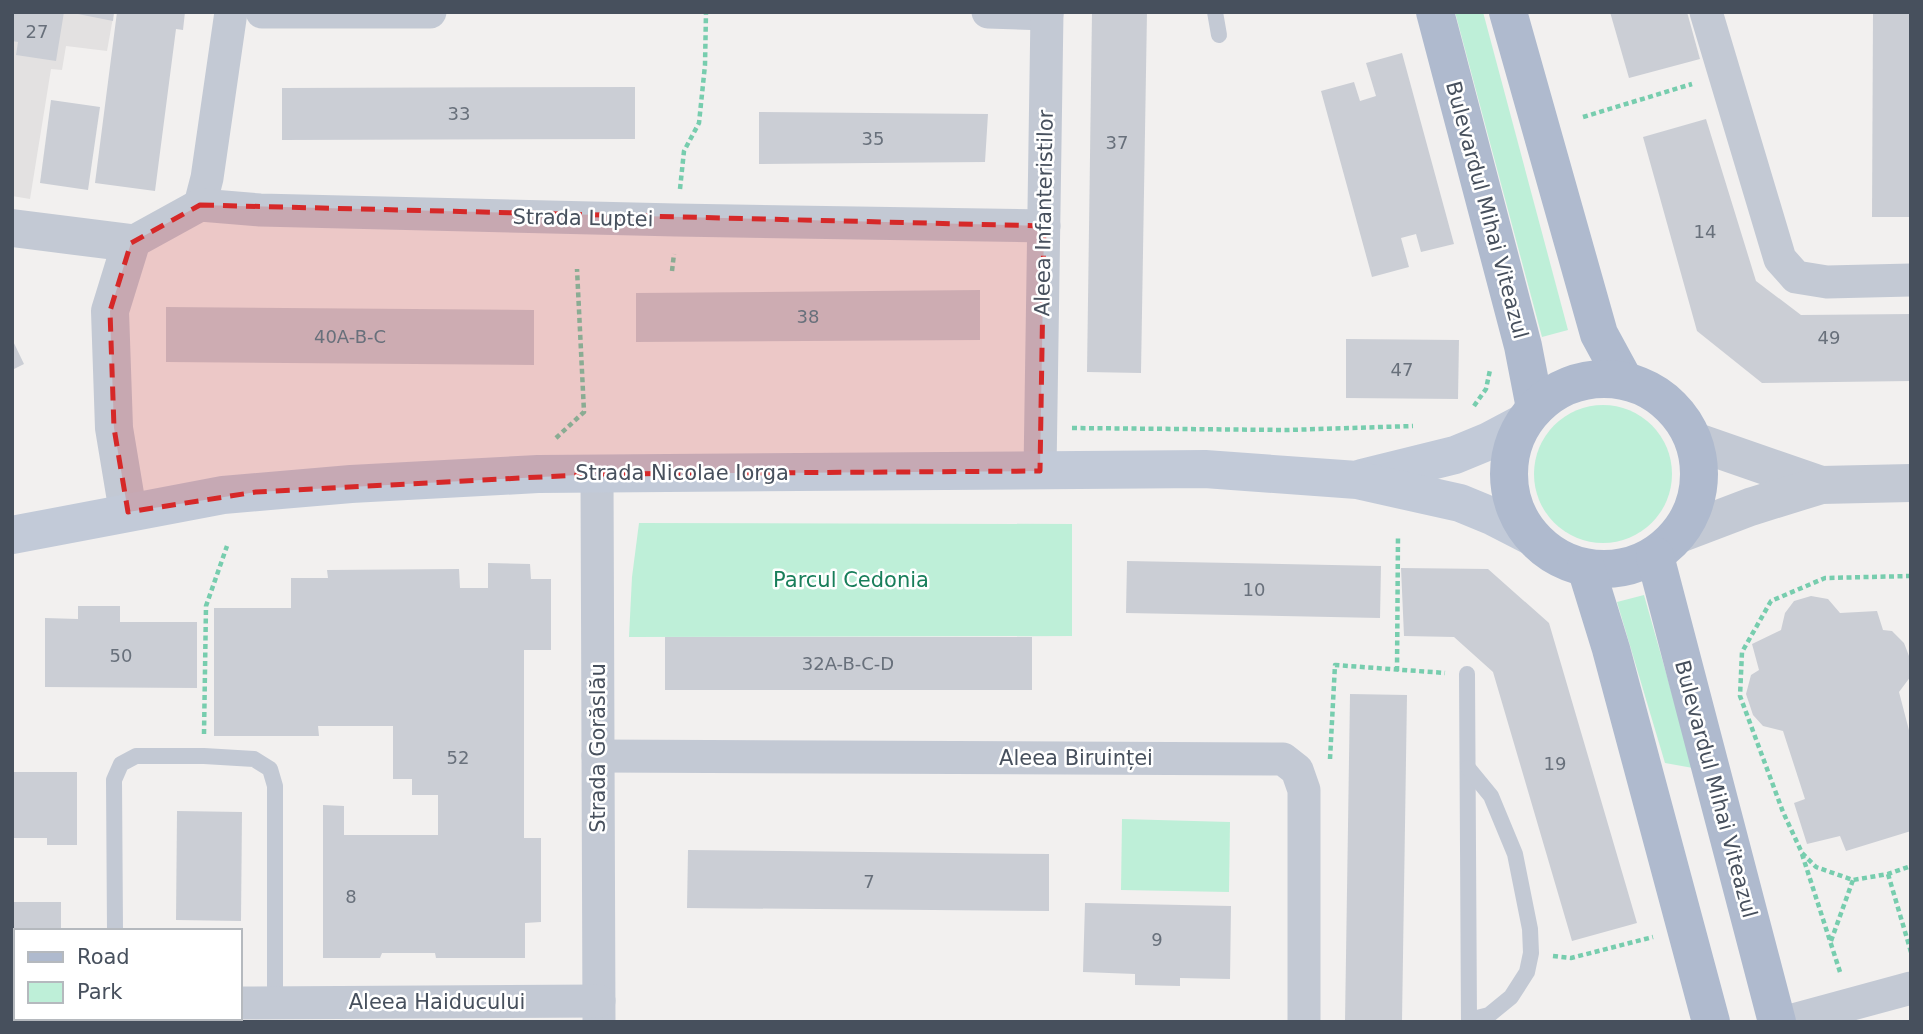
<svg xmlns="http://www.w3.org/2000/svg" width="1923" height="1034" font-family="'DejaVu Sans',sans-serif">
	<style>
		.education { fill: #e3e1e1 }
		.green { fill: #beefd8 }
		.building { fill: #cbced5 }
		.lines { fill: none; stroke-linecap: round; stroke-linejoin: round }
		.path { stroke: #77cdae; stroke-width: 4.5; stroke-dasharray: 5 3.5; stroke-linecap: butt }
		.service { stroke: #c3c9d4; stroke-width: 16 }
		.minor { stroke: #c3c9d4; stroke-width: 33 }
		.tertiary { stroke: #c3c9d4; stroke-width: 38 }
		.secondary { stroke: #c2cad8; stroke-width: 38 }
		.primary { stroke: #afbace; stroke-width: 38 }
		.marked { fill: #d62828; fill-opacity: 0.2; stroke: #d62828; stroke-width: 5; stroke-dasharray: 14 9; stroke-linejoin: round }
		.labels { text-anchor: middle; dominant-baseline: central; stroke-width: 5; stroke-linejoin: round; paint-order: stroke }
		.number-label { font-size: 18px; fill: #68707b }
		.street-label { font-size: 21px; fill: #47505d; stroke: #fff }
		.park-label { font-size: 21px; fill: #187e5a; stroke: #fff }
	</style>
	<rect width="100%" height="100%" fill="#f2f0ef"/>
	<polygon class="education" points="12,12 114,12 107,51 66,46 62,70 51,69 30,199 12,196"/>
	<g class="green">
		<polygon points="1455,12 1483,12 1568,330 1542,337"/>
		<circle cx="1603" cy="474" r="69"/>
		<polygon points="639,523 1072,524 1072,636 629,637 632,577"/>
		<polygon points="1644,595 1693,768 1665,763 1617,602"/>
		<polygon points="1122,819 1230,822 1229,892 1121,890"/>
	</g>
	<g class="building">
		<polygon points="12,12 64,12 56,61 16,55 18,42 12,41"/>
		<polygon points="68,12 114,12 113,21"/>
		<polygon points="117,12 185,12 183,30 176,29 155,191 95,183"/>
		<polygon points="1092,12 1147,12 1141,373 1087,372"/>
		<polygon points="1610,12 1687,12 1700,59 1629,78"/>
		<polygon points="1873,12 1911,12 1911,217 1872,217"/>
		<polygon points="1402,53 1454,244 1421,252 1416,234 1401,238 1409,267 1372,277 1321,91 1354,82 1360,101 1376,96 1366,63"/>
		<polygon points="635,87 635,139 282,140 282,88"/>
		<polygon points="51,100 100,107 88,190 40,183"/>
		<polygon points="759,112 988,114 985,162 759,164"/>
		<polygon points="1706,119 1756,281 1801,315 1911,314 1911,381 1762,383 1697,331 1643,137"/>
		<polygon points="980,290 980,340 636,342 636,293"/>
		<polygon points="166,307 534,310 534,365 166,362"/>
		<polygon points="12,339 24,364 12,370"/>
		<polygon points="1346,339 1459,340 1458,399 1346,398"/>
		<polygon points="1127,561 1381,566 1380,618 1126,613"/>
		<polygon points="488,563 530,564 531,579 551,579 551,650 524,650 524,838 541,838 541,922 525,923 525,958 436,958 435,953 382,953 380,958 323,958 323,805 344,806 344,835 438,835 438,795 412,795 412,779 393,779 393,726 318,726 319,736 214,736 214,608 291,608 291,578 328,578 327,570 459,569 460,588 488,588"/>
		<polygon points="1401,568 1488,569 1549,623 1637,923 1572,941 1493,672 1454,637 1404,636"/>
		<polygon points="1811,596 1828,599 1840,613 1877,611 1883,630 1892,631 1904,643 1909,656 1911,676 1899,692 1911,738 1911,831 1846,851 1840,836 1807,844 1794,803 1805,799 1783,731 1763,726 1753,715 1746,694 1751,675 1759,670 1752,644 1781,630 1785,613 1794,601"/>
		<polygon points="78,606 120,606 120,622 197,622 197,688 45,687 45,618 78,619"/>
		<rect x="665" y="637" width="367" height="53"/>
		<polygon points="1350,694 1407,695 1402,1022 1345,1022"/>
		<polygon points="12,772 77,772 77,845 47,845 47,838 12,838"/>
		<polygon points="177,811 242,812 241,921 176,920"/>
		<polygon points="688,850 1049,854 1049,911 687,908"/>
		<polygon points="12,902 61,902 61,931 16,931 16,964 12,964"/>
		<polygon points="1085,903 1231,906 1230,979 1180,978 1180,986 1135,985 1135,974 1083,972"/>
	</g>
	<g class="lines">
		<g class="path">
			<polyline points="1583,117 1692,84"/>
			<polyline points="680,189 684,151 699,123 705,65 706,12"/>
			<polyline points="672,271 674,254"/>
			<polyline points="1474,406 1486,389 1490,370"/>
			<polyline points="1072,428 1287,430 1413,426"/>
			<polyline points="556,438 584,412 577,269"/>
			<polyline points="1911,576 1825,578 1771,601 1742,652 1740,696 1783,812 1802,853 1816,867 1853,880 1888,874 1911,866"/>
			<polyline points="1397,671 1398,535"/>
			<polyline points="204,734 206,606 227,546"/>
			<polyline points="1330,759 1335,665 1445,673"/>
			<polyline points="1802,854 1840,972"/>
			<polyline points="1888,874 1911,952"/>
			<polyline points="1831,941 1853,880"/>
			<polyline points="1553,956 1571,958 1653,937"/>
		</g>
		<g class="service">
			<polyline points="1215,12 1219,35"/>
			<polyline points="1467,674 1469,1022"/>
			<polyline points="1468,768 1491,796 1515,854 1530,929 1531,953 1527,972 1511,997 1489,1015 1469,1020"/>
			<polyline points="115,931 114,780 121,764 136,756 204,756 254,759 270,769 275,786 275,1004"/>
		</g>
		<g class="minor">
			<polyline points="262,12 430,12"/>
			<polyline points="988,12 1047,14"/>
			<polyline points="1706,12 1780,259 1796,277 1827,282 1911,280"/>
			<polyline points="200,205 207,178 231,12"/>
			<polyline points="131,243 200,205 260,210 676,220 1044,226"/>
			<polyline points="1040,471 1047,12"/>
			<polyline points="597,474 599,1022"/>
			<polyline points="598,756 1283,759 1297,770 1304,790 1304,1022"/>
			<polyline points="240,1003 599,1001"/>
			<polyline points="12,1006 16,1006"/>
			<polyline points="1786,1022 1911,988"/>
		</g>
		<g class="tertiary">
			<polyline points="12,228 131,243 110,311 114,428 128,512"/>
			<polyline points="1694,441 1821,485"/>
			<polyline points="1679,534 1750,507 1821,485 1911,483"/>
		</g>
		<g class="secondary">
			<polyline points="1362,478 1455,455 1489,441 1523,423"/>
			<polyline points="12,535 223,495 351,484 538,474 1205,469 1357,480 1460,503 1494,517 1531,536"/>
		</g>
		<g class="primary">
			<polyline points="1435,12 1523,346 1535,408"/>
			<polyline points="1508,12 1599,334 1624,380"/>
			<circle cx="1604" cy="474" r="95"/>
			<polyline points="1655,556 1777,1022"/>
			<polyline points="1586,568 1611,649 1711,1022"/>
		</g>
	</g>
	<path class="marked" d="M200 205 1044 226 1040 471 597 474 256 492 128 512 114 428 110 311 131 243Z"/>
	<g class="labels">
		<g class="number-label">
			<text x="37" y="31">27</text>
			<text x="459" y="113">33</text>
			<text x="873" y="138">35</text>
			<text x="1117" y="142">37</text>
			<text x="1705" y="231">14</text>
			<text x="808" y="316">38</text>
			<text x="350" y="336">40A-B-C</text>
			<text x="1829" y="337">49</text>
			<text x="1402" y="369">47</text>
			<text x="1254" y="589">10</text>
			<text x="121" y="655">50</text>
			<text x="848" y="663">32A-B-C-D</text>
			<text x="458" y="757">52</text>
			<text x="1555" y="763">19</text>
			<text x="869" y="881">7</text>
			<text x="351" y="896">8</text>
			<text x="1157" y="939">9</text>
		</g>
		<g class="street-label">
			<text transform="translate(1487 210) rotate(75)">Bulevardul Mihai Viteazul</text>
			<text transform="translate(1044 213) rotate(-89)">Aleea Infanteristilor</text>
			<text transform="translate(583 218) rotate(1)">Strada Luptei</text>
			<text x="682" y="473">Strada Nicolae Iorga</text>
			<text transform="translate(598 748) rotate(-90)">Strada Gorăslău</text>
			<text x="1076" y="758">Aleea Biruinței</text>
			<text transform="translate(1716 789) rotate(75)">Bulevardul Mihai Viteazul</text>
			<text x="437" y="1002">Aleea Haiducului</text>
		</g>
		<g class="park-label">
			<text x="851" y="580">Parcul Cedonia</text>
		</g>
	</g>
	<rect width="1923" height="1034" fill="none" stroke="#47505d" stroke-width="28"/>
	<rect x="14" y="929" width="228" height="91" fill="#ffffff" stroke="#b5b9be" stroke-width="2"/>
	<rect x="28" y="952" width="35" height="10" fill="#afbace" stroke="#b5b9be" stroke-width="2"/>
	<text x="77" y="964" font-size="21" fill="#47505d">Road</text>
	<rect x="28" y="982" width="35" height="21" fill="#beefd8" stroke="#b5b9be" stroke-width="2"/>
	<text x="77" y="999" font-size="21" fill="#47505d">Park</text>
</svg>
